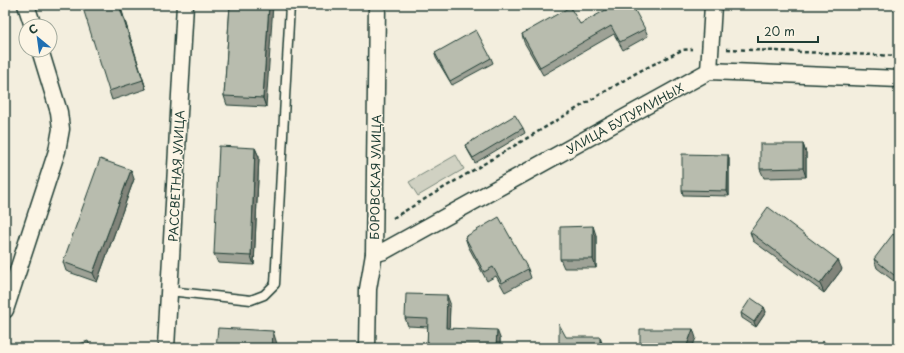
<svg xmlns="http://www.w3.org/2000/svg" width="904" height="353" font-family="'Playpen Sans',sans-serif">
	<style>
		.green { fill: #d0d1c2; stroke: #78877b }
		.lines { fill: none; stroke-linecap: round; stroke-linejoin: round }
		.lane-casing { stroke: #1f3d34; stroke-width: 11 }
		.street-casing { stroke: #1f3d34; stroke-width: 19 }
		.path { stroke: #1f3d34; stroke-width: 2.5; stroke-dasharray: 4 3; stroke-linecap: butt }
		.lane { stroke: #fcf5e5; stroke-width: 8 }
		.street { stroke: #fcf5e5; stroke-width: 16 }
		.wall { fill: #9ea296; stroke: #1f3d34 }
		.shaded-wall { fill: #81847a; stroke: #1f3d34 }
		.building { fill: #b8bcae; stroke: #1f3d34 }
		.labels { text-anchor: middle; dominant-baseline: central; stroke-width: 3; stroke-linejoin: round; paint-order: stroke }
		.street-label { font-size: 12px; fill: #1f3d34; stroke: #fcf5e5 }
	</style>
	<rect width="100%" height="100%" fill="#f3eede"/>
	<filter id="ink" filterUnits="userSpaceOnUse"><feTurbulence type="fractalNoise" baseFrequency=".025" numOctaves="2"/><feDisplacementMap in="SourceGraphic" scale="8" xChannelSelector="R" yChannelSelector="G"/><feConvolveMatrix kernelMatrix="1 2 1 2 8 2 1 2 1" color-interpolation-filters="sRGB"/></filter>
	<g filter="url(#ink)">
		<polygon class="green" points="456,155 464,169 418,196 409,182"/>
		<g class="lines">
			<defs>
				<polyline id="lane" points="169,291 251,300 264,295 275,284 290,5"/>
				<g id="street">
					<polyline points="26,5 33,26"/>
					<polyline points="709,71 713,5"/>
					<polyline points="374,254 384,251 709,71 899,79"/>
					<polyline points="5,310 57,151 61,129 59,112 40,50"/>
					<polyline points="166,348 185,5"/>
					<polyline points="367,348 368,289 374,254 377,5"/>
				</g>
			</defs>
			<use href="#lane" class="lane-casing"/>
			<use href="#street" class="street-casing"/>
			<g class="path">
				<polyline points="727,49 899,56"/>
				<polyline points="393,218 638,72 682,50 692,49"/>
			</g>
			<use href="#lane" class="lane"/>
			<use href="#street" class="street"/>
		</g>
		<g class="wall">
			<polygon points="120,5 146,89 112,100 109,91"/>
			<polygon points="230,5 266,107 227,105 224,96"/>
			<polygon points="580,24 645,29 648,36 623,50 614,34 543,75 524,42 522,34"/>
			<polygon points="435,53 491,58 493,63 452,85 436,58"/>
			<polygon points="5,68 9,82 5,83"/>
			<polygon points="523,128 525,133 475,163 467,149 465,145"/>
			<polygon points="803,144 806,153 806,177 764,178 760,169"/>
			<polygon points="255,148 259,157 254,265 218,263 214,254"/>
			<polygon points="728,155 729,159 729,196 683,195 682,190"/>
			<polygon points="134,179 97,282 66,271 63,262"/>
			<polygon points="750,232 842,269 824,293 753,241"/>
			<polygon points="596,235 596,268 564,268 560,259"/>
			<polygon points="465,237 528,269 531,278 505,292 496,276 487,281 468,246"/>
			<polygon points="899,239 899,285 877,268 874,259"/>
			<polygon points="450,303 449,328 500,338 500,348 427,348 428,327 408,326 405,318"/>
			<polygon points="764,307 766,312 756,327 742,318 741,313"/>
		</g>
		<g class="shaded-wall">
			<polygon points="119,5 120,5 146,89 143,80"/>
			<polygon points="269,5 273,5 266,107 263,98"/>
			<polygon points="803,144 806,153 806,177 803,168"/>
			<polygon points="255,148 259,157 254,265 251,256"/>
			<polygon points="728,155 729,159 729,196 727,191"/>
			<polygon points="131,170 134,179 97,282 93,273"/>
			<polygon points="593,226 596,235 596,268 593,259"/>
			<polygon points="838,260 842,269 824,293 820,284"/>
			<polygon points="447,295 450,303 449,336 446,328"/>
			<polygon points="764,307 766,312 756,327 754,322"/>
			<polygon points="693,329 696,338 692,348 686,348"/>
			<polygon points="497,330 500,338 500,348 496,348"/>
			<polygon points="273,331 277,344 277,348 272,348"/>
			<polygon points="600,337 603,346 603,348 600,348"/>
		</g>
		<g class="building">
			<polygon points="82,5 119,5 143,80 109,91"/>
			<polygon points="230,5 269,5 263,98 224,96"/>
			<polygon points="615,5 632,5 645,29 620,42 611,26 540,67 522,34 570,7 580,24"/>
			<polygon points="476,30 491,58 450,81 435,53"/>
			<polygon points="515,115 523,128 473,158 465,145"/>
			<polygon points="760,144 803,144 803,168 760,169"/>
			<polygon points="219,146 255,148 251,256 214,254"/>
			<polygon points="682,154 728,155 727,191 682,190"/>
			<polygon points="100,159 131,170 93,273 63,262"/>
			<polygon points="768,207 838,260 820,284 750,232"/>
			<polygon points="499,217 528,269 502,283 493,267 484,272 465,237"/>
			<polygon points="593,226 593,259 560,259 560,227"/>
			<polygon points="893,234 899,239 899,279 874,259"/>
			<polygon points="406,294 447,295 446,328 497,330 496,348 427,348 428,319 405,318"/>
			<polygon points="751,298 764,307 754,322 741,313"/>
			<polygon points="559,324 566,337 600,337 600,348 559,348"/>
			<polygon points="218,328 273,331 272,348 216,348"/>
			<polygon points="640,329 693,329 686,348 640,348"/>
			<polygon points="88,341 91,348 69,348"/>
			<polygon points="823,341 832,348 818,348"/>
		</g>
	</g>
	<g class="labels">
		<g class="street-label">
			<text transform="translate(625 118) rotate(-29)">УЛИЦА БУТУРЛИНЫХ</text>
			<text transform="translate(176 176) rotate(-87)">РАССВЕТНАЯ УЛИЦА</text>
			<text transform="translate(375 177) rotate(-89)">БОРОВСКАЯ УЛИЦА</text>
		</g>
	</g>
	<rect width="904" height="353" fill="none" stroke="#fcf5e5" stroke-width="20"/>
	<rect x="10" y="10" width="884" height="333" fill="none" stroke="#1f3d34" stroke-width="1.5" filter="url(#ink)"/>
	<g transform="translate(38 38) rotate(331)"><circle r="19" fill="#fcf5e5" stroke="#a4ab9e"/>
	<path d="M0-3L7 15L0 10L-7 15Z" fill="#1f6fb2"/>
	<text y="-6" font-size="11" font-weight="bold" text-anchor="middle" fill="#1f3d34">С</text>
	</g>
	<path d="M758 36v6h60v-6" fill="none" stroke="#1f3d34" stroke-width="2"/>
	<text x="764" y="36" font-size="12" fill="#1f3d34" stroke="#fcf5e5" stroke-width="3" paint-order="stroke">20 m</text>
</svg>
